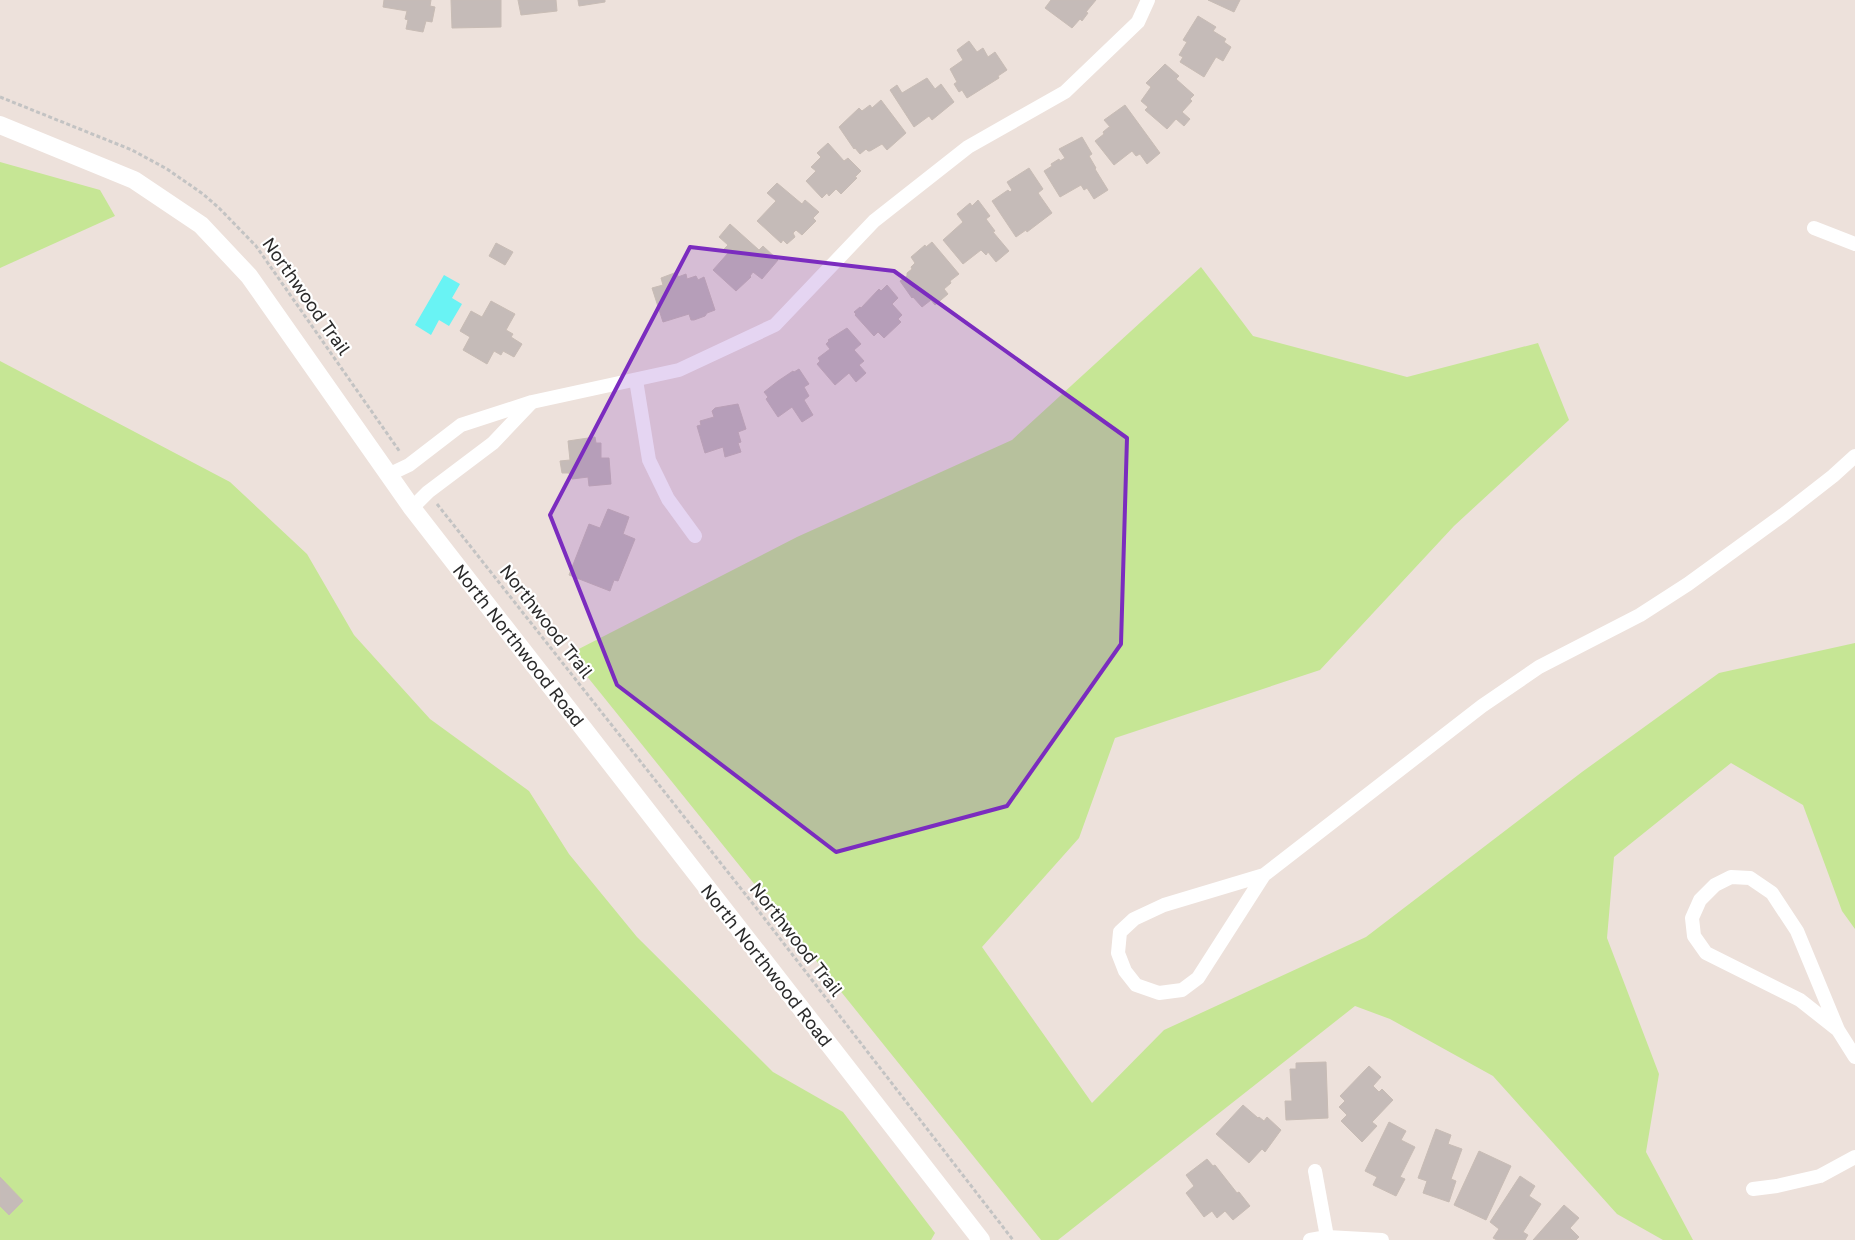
<svg xmlns="http://www.w3.org/2000/svg" width="1855" height="1240" font-family="'Golos Text',sans-serif">
	<style>
		.green { fill: #c6e695 }
		.water { fill: #69f3f4 }
		.building { fill: #c5bbb8; stroke: #c8bcb5 }
		.lines { fill: none; stroke-linecap: round; stroke-linejoin: round }
		.path { stroke: #c3c3c3; stroke-width: 3; stroke-dasharray: 4 2.5; stroke-linecap: butt }
		.minor { stroke: #fff; stroke-width: 14 }
		.tertiary { stroke: #fff; stroke-width: 18 }
		.marked { fill: #7b2cbf; fill-opacity: 0.2; stroke: #7b2cbf; stroke-width: 4; stroke-linejoin: round }
		.labels { text-anchor: middle; dominant-baseline: central; stroke-width: 4.5; stroke-linejoin: round; paint-order: stroke }
		.street-label { font-size: 18px; fill: #2a2a2a; stroke: #fff }
	</style>
	<rect width="100%" height="100%" fill="#ede1db"/>
	<g class="green">
		<polygon points="0,162 100,190 115,216 0,268"/>
		<polygon points="1201,267 1253,336 1407,377 1538,343 1569,420 1454,526 1320,670 1115,738 1079,838 982,947 1092,1103 1164,1030 1366,937 1582,772 1719,673 1855,643 1855,929 1842,911 1803,805 1731,763 1614,857 1607,938 1659,1074 1646,1152 1693,1240 1663,1240 1617,1214 1493,1076 1390,1019 1355,1006 1058,1240 1041,1240 569,654 797,537 1012,440"/>
		<polygon points="0,361 230,482 307,554 354,635 430,719 529,791 569,854 637,937 773,1072 843,1112 935,1233 931,1240 0,1240"/>
	</g>
	<polygon class="water" points="444,275 460,284 452,298 462,304 449,326 439,320 431,335 415,325"/>
	<g class="building">
		<polygon points="384,0 431,0 430,6 435,7 432,22 426,21 423,32 406,29 408,20 405,19 407,11 383,7"/>
		<polygon points="451,0 501,0 501,27 452,28"/>
		<polygon points="518,0 556,0 557,11 521,15"/>
		<polygon points="578,0 605,0 605,2 579,6"/>
		<polygon points="1051,0 1096,0 1086,12 1088,13 1082,21 1080,19 1072,28 1045,8"/>
		<polygon points="1208,0 1240,0 1234,12"/>
		<polygon points="1198,16 1216,27 1213,31 1226,39 1224,42 1231,47 1223,61 1216,57 1204,77 1180,62 1183,57 1179,55 1187,42 1183,40"/>
		<polygon points="969,41 977,52 983,48 988,57 995,52 1007,70 998,76 999,78 967,98 962,90 959,92 954,84 957,82 950,69 963,60 957,50"/>
		<polygon points="1165,64 1179,76 1176,79 1194,95 1190,99 1192,101 1182,112 1190,119 1184,126 1176,119 1167,129 1145,110 1148,107 1141,101 1151,87 1146,83"/>
		<polygon points="927,78 935,89 941,84 954,102 932,120 929,116 914,127 890,90 897,85 902,93"/>
		<polygon points="881,100 906,133 887,150 882,144 870,151 868,151 866,149 860,154 855,148 854,149 839,127 859,108 862,111 870,105 872,108"/>
		<polygon points="1125,105 1160,153 1147,164 1140,154 1136,156 1132,151 1114,165 1095,141 1104,134 1103,132 1109,127 1111,128 1104,120"/>
		<polygon points="1082,137 1092,154 1089,156 1096,168 1095,169 1108,190 1094,199 1087,188 1084,190 1081,185 1060,197 1044,171 1052,166 1051,164 1059,159 1060,161 1065,158 1059,149"/>
		<polygon points="828,143 844,161 848,158 861,171 855,177 857,178 841,194 836,189 829,196 827,193 822,198 806,181 816,171 811,167 821,157 817,153"/>
		<polygon points="1029,168 1043,189 1038,193 1052,213 1027,232 1026,230 1016,237 992,201 1008,190 1010,192 1012,190 1007,182"/>
		<polygon points="777,183 802,204 805,200 819,212 813,218 816,221 802,235 796,230 793,233 795,237 787,244 783,240 781,243 757,221 776,201 767,193"/>
		<polygon points="978,200 990,216 986,219 995,231 993,232 1009,251 996,262 988,252 986,255 981,250 963,264 943,240 963,222 957,214 970,203 972,206"/>
		<polygon points="730,224 759,250 763,246 778,260 762,279 753,272 750,276 751,277 736,291 713,270 729,252 724,249 728,245 719,237"/>
		<polygon points="932,242 959,274 950,281 951,283 944,289 948,294 935,305 931,300 922,307 913,297 912,298 900,281 907,276 907,273 912,269 911,267 915,263 911,257 925,245 926,247"/>
		<polygon points="496,243 513,252 505,265 489,256"/>
		<polygon points="677,272 678,277 686,274 687,279 696,276 698,280 704,277 715,310 707,313 705,316 694,320 691,320 689,314 663,322 652,288 663,285 661,278"/>
		<polygon points="887,285 898,298 892,304 902,315 898,319 901,322 884,338 878,332 874,336 855,315 856,314 854,312 860,307 861,308 879,289 881,291"/>
		<polygon points="491,301 515,314 506,330 513,334 511,337 522,344 514,357 503,351 501,355 494,351 487,364 463,350 470,337 460,331 471,311 482,317"/>
		<polygon points="847,328 861,344 854,350 864,361 859,365 866,373 856,382 849,373 835,385 817,364 820,361 818,358 830,349 826,344 829,341 828,340"/>
		<polygon points="799,369 809,384 804,387 809,396 804,400 813,415 802,422 792,407 778,417 766,399 768,397 764,392 778,381 793,371 794,372"/>
		<polygon points="738,404 746,429 738,432 741,442 738,443 741,452 725,457 723,447 705,453 697,426 701,425 700,421 714,417 712,411 715,408"/>
		<polygon points="595,437 596,443 601,443 601,458 609,458 611,484 589,486 588,477 572,479 569,473 562,473 560,461 570,460 568,441"/>
		<polygon points="608,509 629,517 623,534 635,539 618,581 614,580 610,591 569,575 589,524 600,528"/>
		<polygon points="1326,1062 1328,1118 1286,1120 1285,1101 1292,1101 1290,1069 1296,1069 1296,1063"/>
		<polygon points="1369,1066 1381,1077 1373,1086 1379,1092 1382,1089 1393,1100 1372,1122 1377,1126 1362,1142 1341,1121 1347,1115 1339,1107 1345,1101 1340,1096"/>
		<polygon points="1243,1105 1258,1118 1259,1117 1264,1121 1267,1117 1281,1130 1265,1152 1262,1149 1249,1163 1216,1134"/>
		<polygon points="1389,1122 1406,1131 1401,1140 1415,1147 1400,1177 1405,1179 1396,1196 1373,1185 1377,1177 1365,1171"/>
		<polygon points="1436,1129 1451,1135 1448,1144 1462,1149 1451,1179 1456,1181 1449,1202 1423,1193 1427,1181 1418,1178"/>
		<polygon points="1479,1151 1511,1166 1486,1220 1454,1205"/>
		<polygon points="1207,1159 1213,1166 1215,1165 1237,1193 1239,1192 1250,1206 1233,1220 1225,1211 1217,1218 1212,1211 1204,1217 1186,1193 1194,1186 1186,1175"/>
		<polygon points="1520,1176 1535,1186 1529,1196 1541,1204 1523,1232 1528,1235 1525,1240 1497,1240 1493,1238 1499,1229 1490,1222"/>
		<polygon points="0,1177 23,1201 9,1215 0,1206"/>
		<polygon points="1564,1205 1579,1218 1570,1228 1579,1237 1576,1240 1533,1240"/>
	</g>
	<g class="lines">
		<g class="path">
			<polyline points="0,97 132,150 167,169 203,194 219,208 256,246 400,452"/>
			<polyline points="437,504 761,914 1013,1240"/>
		</g>
		<g class="minor">
			<polyline points="1814,228 1855,244"/>
			<polyline points="636,380 649,460 668,499 695,536"/>
			<polyline points="388,475 409,465 461,425 532,402 679,370 775,325 874,221 968,147 1065,92 1138,22 1148,0"/>
			<polyline points="412,508 428,492 493,443 531,403"/>
			<polyline points="1264,875 1164,905 1134,919 1120,932 1118,953 1125,971 1136,985 1159,993 1182,990 1198,978 1264,875 1482,706 1539,667 1640,615 1688,584 1783,515 1833,476 1855,456"/>
			<polyline points="1838,1030 1800,1000 1706,953 1694,936 1692,918 1700,900 1715,885 1731,877 1750,878 1772,893 1797,931 1838,1030 1855,1057"/>
			<polyline points="1315,1171 1327,1237"/>
			<polyline points="1753,1189 1777,1186 1820,1176 1855,1157"/>
			<polyline points="1310,1240 1327,1237 1382,1240"/>
		</g>
		<polyline class="tertiary" points="0,125 134,180 201,225 249,276 412,508 981,1240"/>
	</g>
	<path class="marked" d="M690 247 894 271 1127 438 1121 644 1007 806 836 852 617 685 550 515Z"/>
	<g class="labels">
		<g class="street-label">
			<text transform="translate(307 296) rotate(55)">Northwood Trail</text>
			<text transform="translate(547 621) rotate(52)">Northwood Trail</text>
			<text transform="translate(519 645) rotate(52)">North Northwood Road</text>
			<text transform="translate(797 939) rotate(52)">Northwood Trail</text>
			<text transform="translate(767 965) rotate(52)">North Northwood Road</text>
		</g>
	</g>
</svg>
